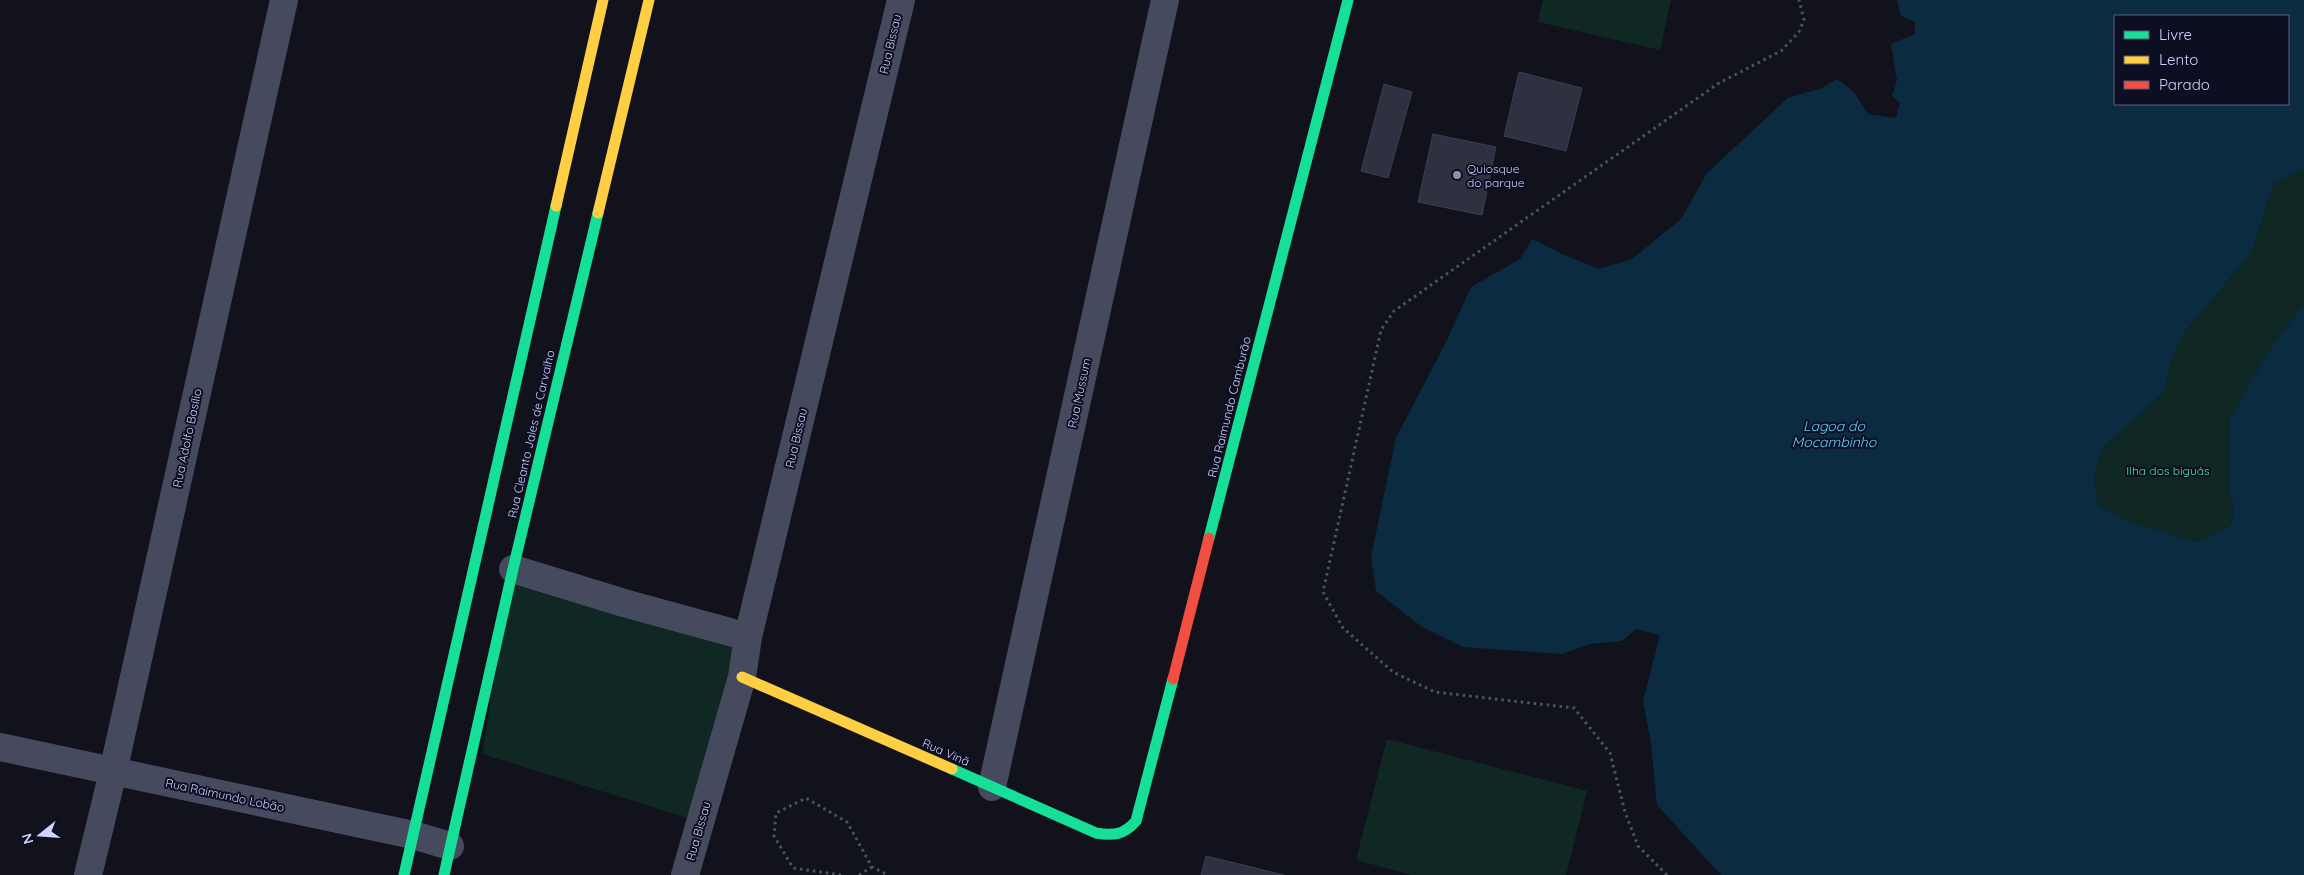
<svg xmlns="http://www.w3.org/2000/svg" width="2304" height="875" font-family="Quicksand,sans-serif">
	<style>
		.green { fill: #102823 }
		.water { fill: #0b2b40; fill-rule: evenodd }
		.building { fill: #2f3040; stroke: #3b3d51 }
		.lines { fill: none; stroke-linecap: round; stroke-linejoin: round }
		.path { stroke: #44585f; stroke-width: 3; stroke-dasharray: 2.5 4; stroke-linecap: butt }
		.street { stroke: #464a5e; stroke-width: 28 }
		.fast { stroke: #16e098; stroke-width: 11 }
		.slow { stroke: #ffcf43; stroke-width: 11 }
		.jam { stroke: #f24e42; stroke-width: 11 }
		.poi-dot { fill: #8c90b0; stroke: #0d0e22; stroke-width: 2 }
		.labels { text-anchor: middle; dominant-baseline: central; stroke-width: 4; stroke-linejoin: round; paint-order: stroke }
		.street-label { font-size: 12px; fill: #ced4ff; stroke: #0d0e22 }
		.poi-label { font-size: 12px; fill: #ced4ff; stroke: #0d0e22; text-anchor: start }
		.park-label { font-size: 12px; fill: #56e39f; stroke: #0d0e22 }
		.water-label { font-size: 14px; font-style: italic; fill: #5cdaff; stroke: #0d0e22 }
	</style>
	<rect width="100%" height="100%" fill="#12121d"/>
	<g class="green">
		<polygon points="1543,0 1671,0 1660,50 1538,22"/>
		<polygon points="2304,169 2304,303 2268,351 2230,419 2229,490 2234,506 2231,525 2197,542 2127,521 2098,504 2094,475 2103,448 2165,391 2170,363 2182,336 2252,252 2273,185"/>
		<polygon points="513,569 748,637 701,822 482,754"/>
		<polygon points="1387,739 1587,791 1566,875 1412,875 1356,860"/>
	</g>
	<path class="water" d="M1897 0H2304V169L2273 185 2252 252 2182 336 2170 363 2165 391 2103 448 2094 475 2098 504 2127 521 2197 542 2231 525 2234 506 2229 490 2230 419 2268 351 2304 303V875H1721L1657 805 1651 744 1643 701 1660 635 1636 629 1622 641 1590 644 1562 654 1463 647 1422 627 1376 591 1371 557 1396 438 1447 340 1471 287 1520 259 1532 239 1560 253 1599 269 1632 259 1681 219 1707 173 1789 97 1820 89 1837 79 1854 92 1868 114 1896 118 1900 103 1892 96 1897 80 1891 44 1915 34V22L1901 16ZM2115 16H2288V104H2115Z"/>
	<g class="building">
		<polygon points="1519,72 1582,88 1566,151 1504,136"/>
		<polygon points="1384,84 1412,92 1388,178 1361,171"/>
		<polygon points="1433,134 1496,147 1482,215 1418,202"/>
		<polygon points="1206,856 1284,875 1201,875"/>
	</g>
	<g class="lines">
		<g class="path">
			<polyline points="841,875 793,868 774,836 776,813 806,798 847,822 872,867 888,875"/>
			<polyline points="859,875 872,867"/>
			<polyline points="1667,875 1638,846 1625,812 1610,753 1574,708 1435,692 1393,672 1343,628 1323,592 1381,330 1394,311 1719,83 1781,51 1799,32 1804,20 1799,0"/>
		</g>
		<g class="street">
			<polyline points="513,569 624,603 748,637"/>
			<polyline points="0,747 413,835 450,846"/>
			<polyline points="992,787 1165,0"/>
			<polyline points="88,875 113,772 284,0"/>
			<polyline points="685,875 742,677 748,637 901,0"/>
		</g>
		<g class="fast">
			<polyline points="1209,538 1348,0"/>
			<path d="M952 769 1096 833C1113 836 1124 835 1136 821L1173 679"/>
			<polyline points="404,875 556,206"/>
			<polyline points="444,875 513,569 598,213"/>
		</g>
		<g class="slow">
			<polyline points="556,206 603,0"/>
			<polyline points="598,213 649,0"/>
			<polyline points="742,677 952,769"/>
		</g>
		<polyline class="jam" points="1173,679 1209,538"/>
	</g>
	<circle class="poi-dot" cx="1457" cy="175" r="5"/>
	<g class="labels">
		<g class="street-label">
			<text transform="translate(890 44) rotate(-77)">Rua Bissau</text>
			<text transform="translate(1079 393) rotate(-78)">Rua Mussum</text>
			<text transform="translate(1229 407) rotate(-76)">Rua Raimundo Camburão</text>
			<text transform="translate(531 434) rotate(-77)">Rua Cleanto Jales de Carvalho</text>
			<text transform="translate(187 438) rotate(-78)">Rua Adolfo Basílio</text>
			<text transform="translate(796 438) rotate(-77)">Rua Bissau</text>
			<text transform="translate(946 752) rotate(24)">Rua Vinã</text>
			<text transform="translate(225 795) rotate(12)">Rua Raimundo Lobão</text>
			<text transform="translate(698 831) rotate(-74)">Rua Bissau</text>
		</g>
		<g class="poi-label">
			<text x="1467" y="168">Quiosque<tspan x="1467" dy="14">do parque</tspan></text>
		</g>
		<g class="park-label">
			<text x="2168" y="470">Ilha dos biguás</text>
		</g>
		<g class="water-label">
			<text x="1834" y="426">Lagoa do<tspan x="1834" dy="16">Mocambinho</tspan></text>
		</g>
	</g>
	<rect x="2114" y="15" width="175" height="90" fill="#0d0e22" stroke="#5a5d7a"/>
	<rect x="2124" y="31" width="25" height="8" fill="#16e098" stroke="#5a5d7a"/>
	<text x="2159" y="40" font-size="15" fill="#ced4ff">Livre</text>
	<rect x="2124" y="56" width="25" height="8" fill="#ffcf43" stroke="#5a5d7a"/>
	<text x="2159" y="65" font-size="15" fill="#ced4ff">Lento</text>
	<rect x="2124" y="81" width="25" height="8" fill="#f24e42" stroke="#5a5d7a"/>
	<text x="2159" y="90" font-size="15" fill="#ced4ff">Parado</text>
	<g transform="translate(40 835) rotate(253)" stroke="#0d0e22" stroke-width="4" paint-order="stroke">
	<path d="M0-4L9 19L0 12L-9 19Z" fill="#ced4ff"/>
	<text y="-8" font-size="14" font-weight="bold" text-anchor="middle" fill="#ced4ff">N</text>
	</g>
</svg>
